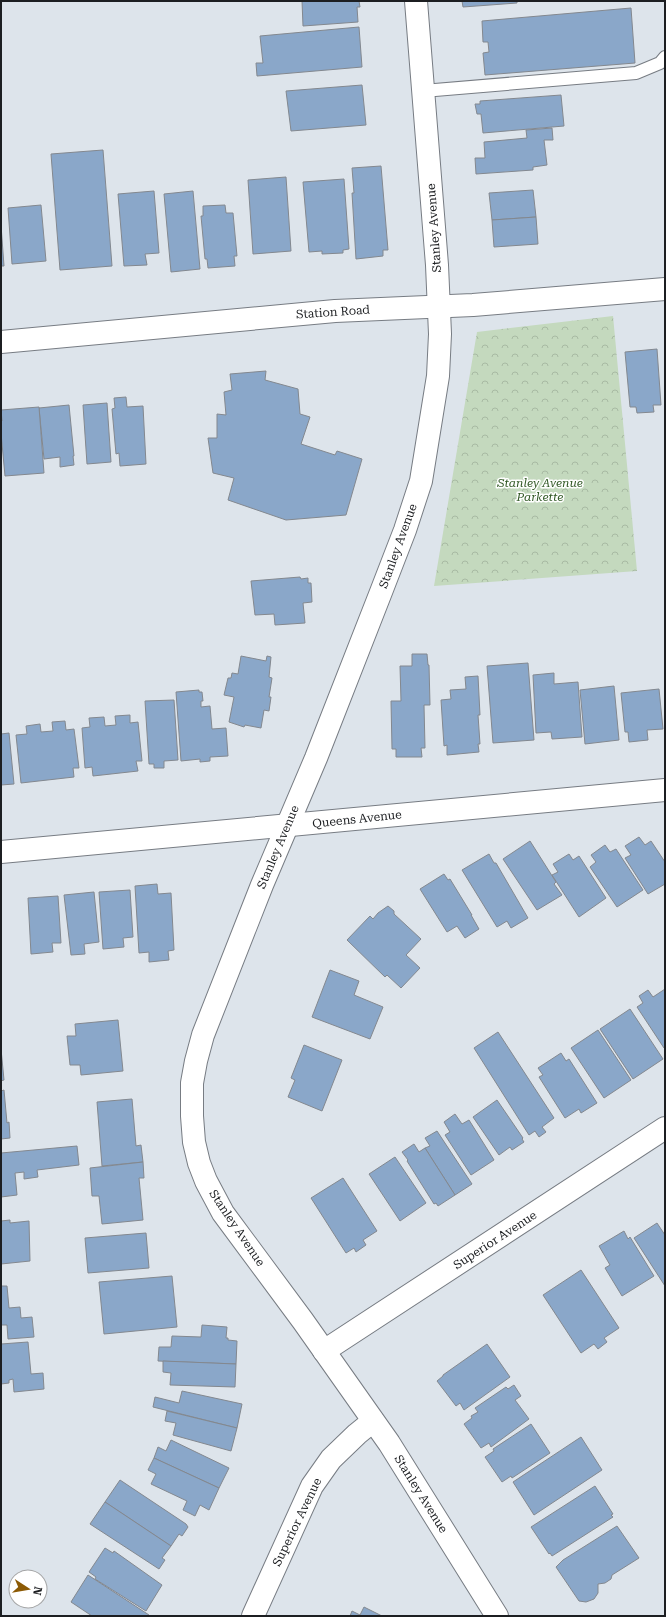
<svg xmlns="http://www.w3.org/2000/svg" width="666" height="1617" font-family="'Roboto Serif',serif">
	<style>
		.park { fill: url(#park-crowns) }
		.building { fill: #8aa7c9; stroke: #83888f }
		.lines { fill: none; stroke-linecap: round; stroke-linejoin: round }
		.lane-casing { stroke: #777c83; stroke-width: 14 }
		.street-casing { stroke: #777c83; stroke-width: 24 }
		.lane { stroke: #fff; stroke-width: 12 }
		.street { stroke: #fff; stroke-width: 22 }
		.labels { text-anchor: middle; dominant-baseline: central; stroke-width: 3; stroke-linejoin: round; paint-order: stroke }
		.street-label { font-size: 12px; fill: #1c1e21; stroke: #fff }
		.park-label { font-size: 12px; font-style: italic; fill: #315825; stroke: #fff }
	</style>
	<defs>
		<pattern id="park-crowns" width="20" height="18" patternUnits="userSpaceOnUse"><rect width="20" height="18" fill="#c4d9be"/><path d="M2 6a3 3 0 1 1 6 0M12 15a3 3 0 1 1 6 0" fill="none" stroke="#a8baa3"/></pattern>
	</defs>
	<rect width="100%" height="100%" fill="#dde4eb"/>
	<polygon class="park" points="613,316 637,571 434,586 477,332"/>
	<g class="building">
		<polygon points="302,1 359,1 360,7 357,7 358,22 303,26"/>
		<polygon points="462,1 517,1 517,3 463,7"/>
		<polygon points="631,8 635,63 485,75 483,53 489,52 488,42 483,42 482,21"/>
		<polygon points="359,27 362,67 257,76 256,63 263,63 260,36"/>
		<polygon points="362,85 366,125 291,131 286,91"/>
		<polygon points="561,95 564,126 483,133 481,114 477,114 475,104 480,104 480,101"/>
		<polygon points="552,128 553,140 544,140 547,165 533,167 533,170 476,174 475,158 485,158 484,142 527,138 526,130"/>
		<polygon points="103,150 112,266 60,270 51,154"/>
		<polygon points="381,166 388,250 383,250 383,256 356,259 352,193 354,193 352,168"/>
		<polygon points="286,177 291,251 253,254 248,180"/>
		<polygon points="344,179 349,249 343,250 343,253 322,254 322,251 309,252 303,182"/>
		<polygon points="533,190 536,217 492,220 489,193"/>
		<polygon points="154,191 159,253 145,254 147,265 124,266 118,194"/>
		<polygon points="193,191 200,269 171,272 164,194"/>
		<polygon points="41,205 46,261 12,264 8,208"/>
		<polygon points="225,205 226,213 233,213 237,256 234,256 235,266 208,268 207,259 205,259 201,216 203,216 203,206"/>
		<polygon points="536,217 538,244 494,247 492,220"/>
		<polygon points="1,225 4,266 1,266"/>
		<polygon points="657,349 661,405 653,405 654,412 637,413 636,407 630,407 625,352"/>
		<polygon points="266,371 265,380 298,389 300,414 310,417 301,444 335,455 337,451 362,459 346,515 286,520 228,500 234,478 213,473 208,438 217,438 217,414 226,415 224,392 232,390 230,374"/>
		<polygon points="126,397 127,407 143,406 146,464 120,466 119,453 116,454 112,409 115,408 114,398"/>
		<polygon points="107,403 111,462 87,464 83,405"/>
		<polygon points="69,405 74,456 73,456 74,465 60,467 60,457 44,459 39,408"/>
		<polygon points="39,407 44,473 5,476 1,433 1,421 2,421 1,410"/>
		<polygon points="300,577 301,579 308,578 308,583 311,583 312,602 303,603 305,623 275,625 274,614 255,615 251,581"/>
		<polygon points="412,654 427,654 428,665 429,665 430,705 424,705 425,748 421,748 422,757 396,757 396,749 392,749 391,701 401,701 400,666 412,666"/>
		<polygon points="241,656 266,661 267,656 271,657 269,677 272,678 269,697 271,697 269,711 264,710 261,728 245,725 244,727 229,722 234,697 224,695 228,678 231,678 232,673 238,674"/>
		<polygon points="528,663 534,740 493,743 487,666"/>
		<polygon points="554,673 554,684 578,682 582,737 552,739 551,732 536,733 533,675"/>
		<polygon points="478,676 480,715 478,715 480,744 478,744 479,752 447,755 447,745 444,746 441,700 451,699 450,690 466,689 465,677"/>
		<polygon points="614,686 619,740 585,744 580,690"/>
		<polygon points="659,689 663,729 647,730 648,740 629,742 628,732 625,732 621,693"/>
		<polygon points="199,690 199,692 202,692 203,701 201,701 201,707 210,706 212,729 226,728 228,756 210,757 210,761 200,762 200,759 181,761 176,692"/>
		<polygon points="174,700 178,760 164,761 164,768 154,768 154,764 149,764 145,701"/>
		<polygon points="130,715 130,723 138,722 142,761 136,761 138,771 93,776 92,767 85,768 82,728 90,727 89,718 104,717 105,726 116,725 115,716"/>
		<polygon points="65,721 66,730 74,729 79,768 73,768 74,777 21,783 16,735 27,734 26,726 40,724 41,732 53,731 52,722"/>
		<polygon points="9,733 14,784 1,785 1,734"/>
		<polygon points="639,837 645,845 651,841 665,862 665,884 648,894 625,858 631,855 625,846"/>
		<polygon points="530,841 556,882 554,884 562,895 537,910 503,859"/>
		<polygon points="605,845 610,852 616,849 643,890 617,907 590,867 596,862 591,855"/>
		<polygon points="489,854 494,863 496,863 528,918 511,928 507,921 497,927 462,870"/>
		<polygon points="569,854 573,860 579,856 606,898 579,917 552,875 558,872 553,864"/>
		<polygon points="444,874 448,880 450,879 472,915 471,915 479,929 465,938 457,926 447,932 420,889"/>
		<polygon points="157,884 158,894 171,893 174,950 168,951 169,960 149,962 149,952 139,953 135,886"/>
		<polygon points="130,890 133,937 123,938 124,947 103,949 99,892"/>
		<polygon points="94,892 99,942 84,944 85,954 71,955 64,895"/>
		<polygon points="58,896 61,943 52,943 53,952 31,954 28,898"/>
		<polygon points="388,906 394,911 394,914 421,939 406,955 420,968 401,988 387,975 385,977 347,940 370,916 373,919 378,913"/>
		<polygon points="330,970 359,981 354,995 383,1007 370,1039 312,1017"/>
		<polygon points="665,989 665,1048 664,1048 637,1007 643,1003 639,996 648,990 653,997"/>
		<polygon points="630,1009 663,1059 633,1079 600,1029"/>
		<polygon points="118,1020 123,1071 81,1075 80,1065 70,1065 67,1036 76,1036 75,1024"/>
		<polygon points="598,1030 631,1080 604,1098 571,1048"/>
		<polygon points="498,1032 554,1118 542,1127 546,1132 539,1137 535,1131 529,1135 474,1048"/>
		<polygon points="304,1045 342,1060 322,1111 288,1097 295,1080 291,1078"/>
		<polygon points="1,1049 4,1080 1,1081"/>
		<polygon points="561,1053 566,1061 569,1059 597,1103 581,1113 579,1109 565,1118 539,1077 543,1075 538,1068"/>
		<polygon points="4,1090 7,1123 9,1122 10,1138 1,1139 1,1091"/>
		<polygon points="132,1099 136,1146 141,1145 143,1162 102,1166 97,1102"/>
		<polygon points="497,1100 523,1138 522,1139 524,1142 512,1150 510,1147 499,1155 473,1117"/>
		<polygon points="455,1114 462,1124 469,1120 494,1160 471,1175 445,1135 450,1132 444,1122"/>
		<polygon points="437,1131 472,1184 455,1195 425,1148 430,1146 425,1138"/>
		<polygon points="414,1144 419,1152 425,1148 455,1195 438,1206 436,1203 434,1204 407,1161 408,1160 402,1152"/>
		<polygon points="77,1146 79,1165 37,1170 38,1177 24,1179 24,1172 15,1173 17,1195 1,1197 1,1153"/>
		<polygon points="395,1157 426,1203 400,1221 369,1174"/>
		<polygon points="143,1162 144,1178 139,1178 143,1220 102,1224 99,1196 92,1196 90,1168"/>
		<polygon points="343,1178 377,1231 363,1240 366,1245 356,1252 354,1248 346,1253 311,1198"/>
		<polygon points="10,1220 10,1223 29,1221 30,1261 1,1264 1,1221"/>
		<polygon points="657,1223 665,1235 665,1286 634,1238"/>
		<polygon points="624,1231 628,1239 630,1237 654,1276 622,1296 605,1268 610,1265 599,1246"/>
		<polygon points="146,1233 149,1268 88,1273 85,1238"/>
		<polygon points="581,1270 619,1328 604,1338 607,1342 598,1349 594,1344 581,1353 543,1295"/>
		<polygon points="172,1276 177,1327 104,1334 99,1282"/>
		<polygon points="1,1286 7,1286 9,1308 20,1307 21,1318 32,1317 34,1337 8,1339 7,1325 1,1325"/>
		<polygon points="202,1325 227,1327 226,1338 228,1338 228,1340 237,1341 236,1364 158,1361 159,1347 171,1347 172,1336 201,1337"/>
		<polygon points="28,1342 31,1374 43,1373 44,1389 14,1392 13,1379 9,1380 9,1383 1,1384 1,1344"/>
		<polygon points="487,1344 510,1377 464,1410 460,1403 456,1406 437,1381 443,1376 443,1375"/>
		<polygon points="163,1361 236,1364 235,1387 170,1385 171,1373 163,1372"/>
		<polygon points="514,1385 521,1396 515,1400 529,1419 491,1447 489,1443 481,1448 464,1424 472,1418 471,1416 478,1412 475,1408 506,1387 508,1389"/>
		<polygon points="182,1391 242,1404 237,1428 153,1407 155,1397 179,1403"/>
		<polygon points="167,1411 237,1428 231,1451 173,1435 176,1423 165,1421"/>
		<polygon points="531,1424 550,1453 512,1478 511,1476 502,1482 485,1457 494,1451 493,1449"/>
		<polygon points="581,1437 602,1470 534,1515 513,1482"/>
		<polygon points="171,1440 229,1468 219,1488 154,1458 158,1447 166,1451"/>
		<polygon points="154,1458 219,1488 209,1510 200,1505 195,1516 183,1510 187,1501 151,1484 156,1474 148,1470"/>
		<polygon points="120,1480 186,1524 188,1527 182,1536 179,1534 171,1546 105,1502"/>
		<polygon points="595,1486 613,1514 611,1515 613,1517 552,1556 550,1553 549,1554 531,1527"/>
		<polygon points="105,1502 171,1546 162,1558 165,1560 159,1569 90,1524"/>
		<polygon points="617,1526 639,1558 612,1575 611,1579 605,1583 598,1584 598,1593 594,1599 586,1602 579,1601 556,1567 563,1560"/>
		<polygon points="105,1548 113,1553 114,1551 162,1585 146,1611 95,1579 96,1577 89,1572"/>
		<polygon points="88,1575 149,1615 149,1616 92,1616 71,1602"/>
		<polygon points="364,1607 382,1616 350,1616 352,1611 360,1615"/>
	</g>
	<g class="lines">
		<defs>
			<polyline id="lane" points="423,91 636,73 660,63 665,57"/>
			<g id="street">
				<polyline points="416,1 437,265 440,334 438,376 421,481 405,530 381,592 316,758 262,885 203,1035 196,1061 192,1083 192,1116 194,1142 199,1163 206,1181 223,1213 303,1321 389,1443 497,1616"/>
				<polyline points="1,342 335,311 473,305 665,289"/>
				<path d="M1 852C223 833 444 811 665 790"/>
				<polyline points="324,1351 665,1128"/>
				<polyline points="253,1616 312,1486 331,1459 357,1434 373,1421"/>
			</g>
		</defs>
		<use href="#lane" class="lane-casing"/>
		<use href="#street" class="street-casing"/>
		<use href="#lane" class="lane"/>
		<use href="#street" class="street"/>
	</g>
	<g class="labels">
		<g class="street-label">
			<text transform="translate(434 228) rotate(-94)">Stanley Avenue</text>
			<text transform="translate(333 312) rotate(-4)">Station Road</text>
			<text transform="translate(398 546) rotate(-70)">Stanley Avenue</text>
			<text transform="translate(357 819) rotate(-6)">Queens Avenue</text>
			<text transform="translate(278 847) rotate(-67)">Stanley Avenue</text>
			<text transform="translate(237 1228) rotate(56)">Stanley Avenue</text>
			<text transform="translate(495 1240) rotate(-33)">Superior Avenue</text>
			<text transform="translate(421 1494) rotate(58)">Stanley Avenue</text>
			<text transform="translate(297 1522) rotate(-64)">Superior Avenue</text>
		</g>
		<g class="park-label">
			<text x="540" y="483">Stanley Avenue<tspan x="540" dy="14">Parkette</tspan></text>
		</g>
	</g>
	<rect width="666" height="1617" fill="none" stroke="#1c1e21" stroke-width="4"/>
	<g transform="translate(28 1589) rotate(102)"><circle r="19" fill="#ffffff" stroke="#a4a5a6"/>
	<path d="M0-3L7 15L0 10L-7 15Z" fill="#8c5a05"/>
	<text y="-6" font-size="11" font-weight="bold" text-anchor="middle" fill="#1c1e21">N</text>
	</g>
</svg>
